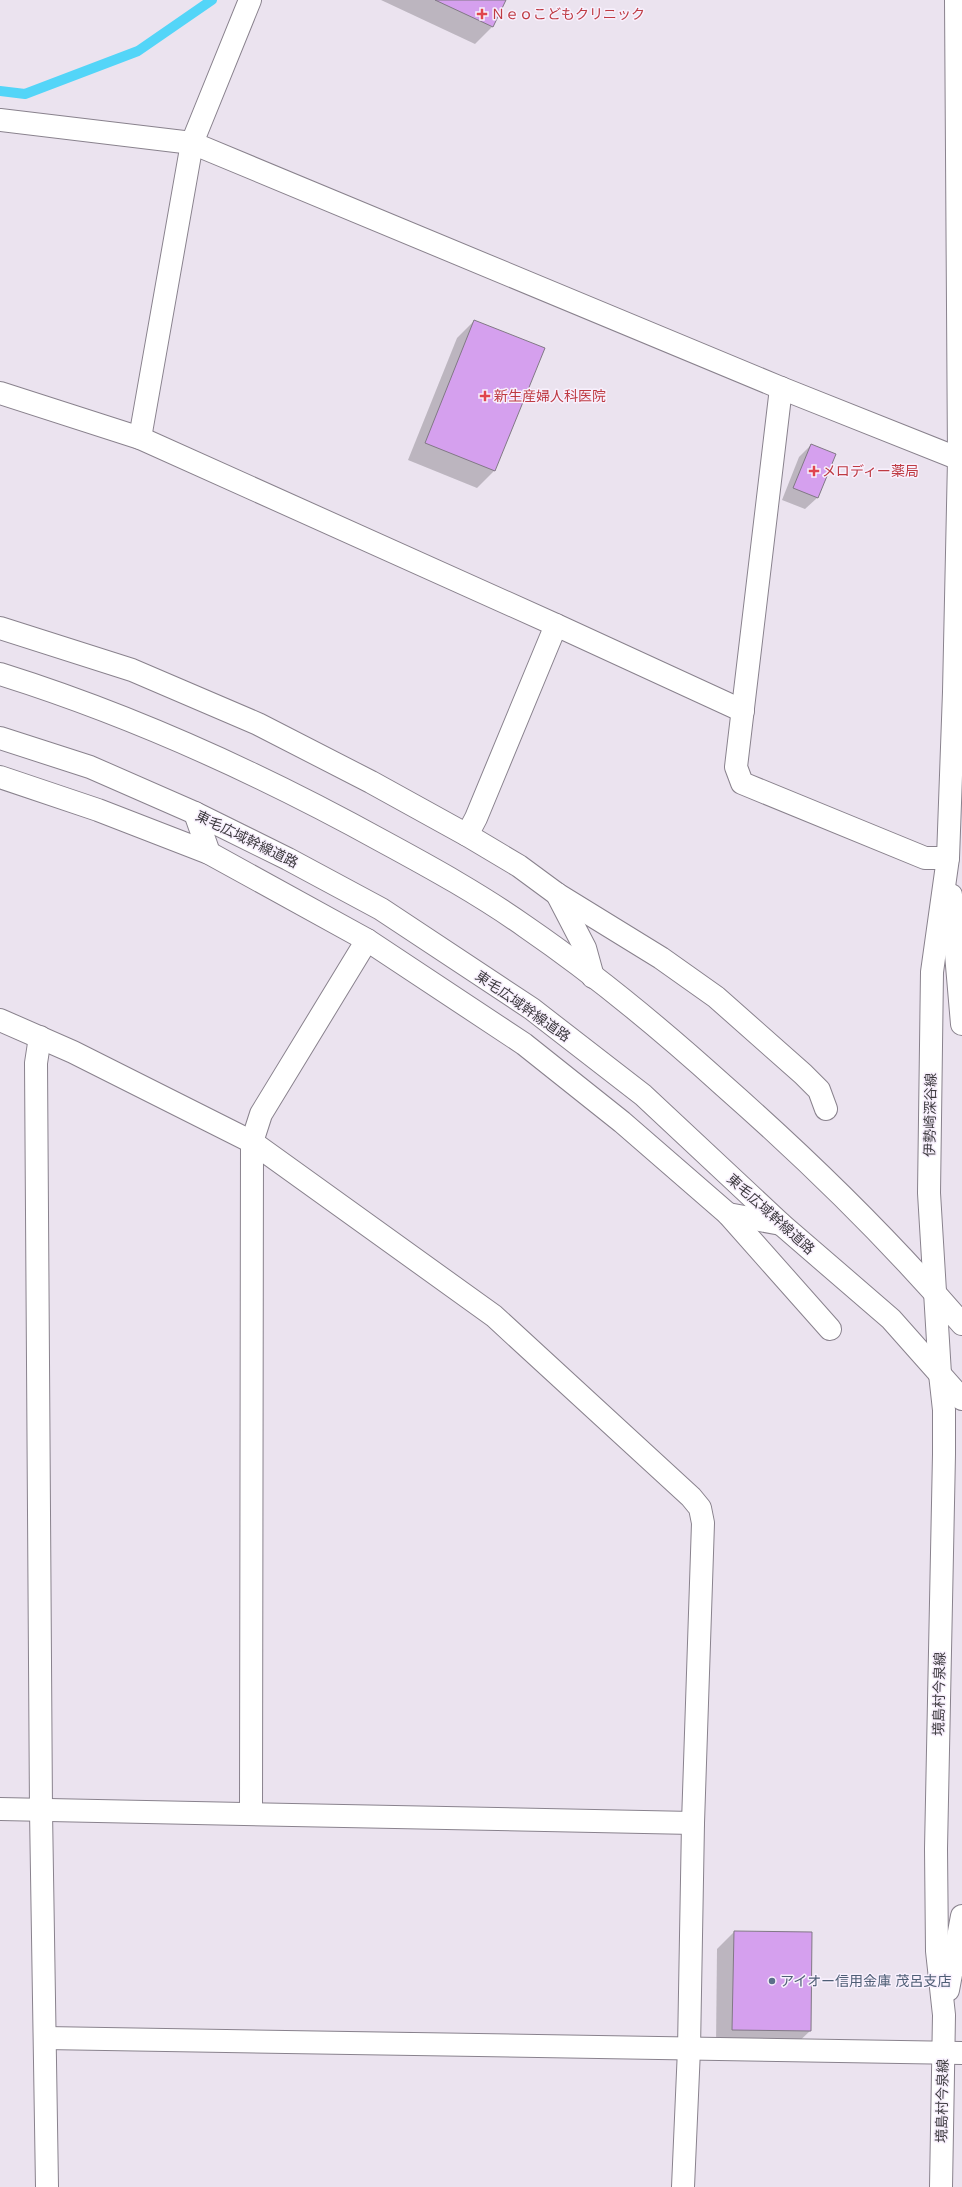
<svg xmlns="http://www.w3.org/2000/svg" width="962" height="2187" font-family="Jost,'Noto Sans JP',sans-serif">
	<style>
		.shadow { fill: #0003 }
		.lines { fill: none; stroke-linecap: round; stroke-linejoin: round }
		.stream { stroke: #53d5f8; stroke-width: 10 }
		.building { fill: #d5a0ee; stroke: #817985 }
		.minor-casing { stroke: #89828d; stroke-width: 24 }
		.secondary-casing { stroke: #89828d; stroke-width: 24 }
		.primary-casing { stroke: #89828d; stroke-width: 24 }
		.trunk-casing { stroke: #89828d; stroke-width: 24 }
		.minor { stroke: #fff; stroke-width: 22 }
		.secondary { stroke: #fff; stroke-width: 22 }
		.primary { stroke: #fff; stroke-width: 22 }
		.trunk { stroke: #fff; stroke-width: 22 }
		.health-dot { fill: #e0444e; stroke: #f8f0fd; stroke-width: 1.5 }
		.service-dot { fill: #5c6f8a; stroke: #f8f0fd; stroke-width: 1.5 }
		.labels { text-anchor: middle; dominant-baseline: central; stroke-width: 3; stroke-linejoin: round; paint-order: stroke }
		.health-label { font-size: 14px; fill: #be3a42; stroke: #f8f0fd; text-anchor: start }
		.street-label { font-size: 14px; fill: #3d3a3f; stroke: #f8f0fd }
		.service-label { font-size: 14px; fill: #4e5e75; stroke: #f8f0fd; text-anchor: start }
	</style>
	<rect width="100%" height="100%" fill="#ebe3ef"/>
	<g class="shadow">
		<polygon points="381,0 505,0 492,27 475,44"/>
		<polygon points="474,321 543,349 494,471 477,488 408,460 457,338"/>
		<polygon points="811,445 817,498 805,509 782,500 799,457"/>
		<polygon points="734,1932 810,2031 792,2048 716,2047 717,1949"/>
	</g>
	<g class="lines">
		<polyline class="stream" points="0,91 25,94 138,51 212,0"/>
	</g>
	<g class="building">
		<polygon points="435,0 506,0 493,27"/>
		<polygon points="474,320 545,348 495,471 425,443"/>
		<polygon points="811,444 836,454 818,498 793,488"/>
		<polygon points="734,1931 812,1932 811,2031 732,2030"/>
	</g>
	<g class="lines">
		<defs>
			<g id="minor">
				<polyline points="0,120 192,143 781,388 962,460"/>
				<polyline points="781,388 736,767 742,783 925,858 948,858"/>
				<polyline points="0,393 140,438 556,625 743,711"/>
				<polyline points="140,438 192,143 250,0"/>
				<polyline points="0,628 132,670 258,724 371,782 467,835 519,866 557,894 661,958 716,997 803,1074 819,1090 826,1109"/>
				<polyline points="0,777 98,810 209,853 367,940 524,1044 622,1122 728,1214 830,1329"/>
				<polyline points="195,813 209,853"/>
				<polyline points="467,835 476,818 556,625"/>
				<polyline points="557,894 585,948 593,977"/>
				<polyline points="0,1020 73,1052 252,1142 494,1316 691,1497 700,1508 703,1523 693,1823 689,2049 683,2187"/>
				<polyline points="40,1037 36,1063 41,1811 47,2187"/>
				<polyline points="728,1214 781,1224"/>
				<polyline points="0,1809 693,1823"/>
				<polyline points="251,1814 252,1142 261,1114 367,940"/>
				<polyline points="45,2038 962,2053"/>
			</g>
			<g id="secondary">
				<polyline points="940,1374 944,1410 944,1454 936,1849 937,1951 944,2015 941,2187"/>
				<polyline points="948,1990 962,1916"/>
			</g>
			<g id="primary">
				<polyline points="951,895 962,1024"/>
				<polyline points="940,1374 929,1193 932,972 948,858 954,692 959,460 956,0"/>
			</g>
			<g id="trunk">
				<path d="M0 674C134 716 261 774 384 842 432 868 481 895 526 927 596 975 661 1029 724 1086 809 1161 888 1238 962 1324"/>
				<polyline points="0,738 90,767 195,813 288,859 381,909 532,1009 643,1095 781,1224 891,1319 962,1399"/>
			</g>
		</defs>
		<use href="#minor" class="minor-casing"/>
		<use href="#secondary" class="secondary-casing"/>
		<use href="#primary" class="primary-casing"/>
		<use href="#trunk" class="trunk-casing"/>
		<use href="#minor" class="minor"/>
		<use href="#secondary" class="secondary"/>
		<use href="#primary" class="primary"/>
		<use href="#trunk" class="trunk"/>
	</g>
	<g class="health-dot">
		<path d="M480 8h4v4h4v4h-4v4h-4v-4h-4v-4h4z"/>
		<path d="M483 390h4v4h4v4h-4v4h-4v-4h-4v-4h4z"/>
		<path d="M812 465h4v4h4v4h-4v4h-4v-4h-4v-4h4z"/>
	</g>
	<circle class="service-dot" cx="772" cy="1981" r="4"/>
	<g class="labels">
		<g class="health-label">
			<text x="491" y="14">Ｎｅｏこどもクリニック</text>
			<text x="494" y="396">新生産婦人科医院</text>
			<text x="822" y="471">メロディー薬局</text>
		</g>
		<g class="street-label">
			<text transform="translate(247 839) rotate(26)">東毛広域幹線道路</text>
			<text transform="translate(523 1006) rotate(35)">東毛広域幹線道路</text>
			<text transform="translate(930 1115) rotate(-89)">伊勢崎深谷線</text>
			<text transform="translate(771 1214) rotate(42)">東毛広域幹線道路</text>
			<text transform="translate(939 1694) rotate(-89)">境島村今泉線</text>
			<text transform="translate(942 2101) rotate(-89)">境島村今泉線</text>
		</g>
		<g class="service-label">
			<text x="780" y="1981">アイオー信用金庫 茂呂支店</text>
		</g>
	</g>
</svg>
